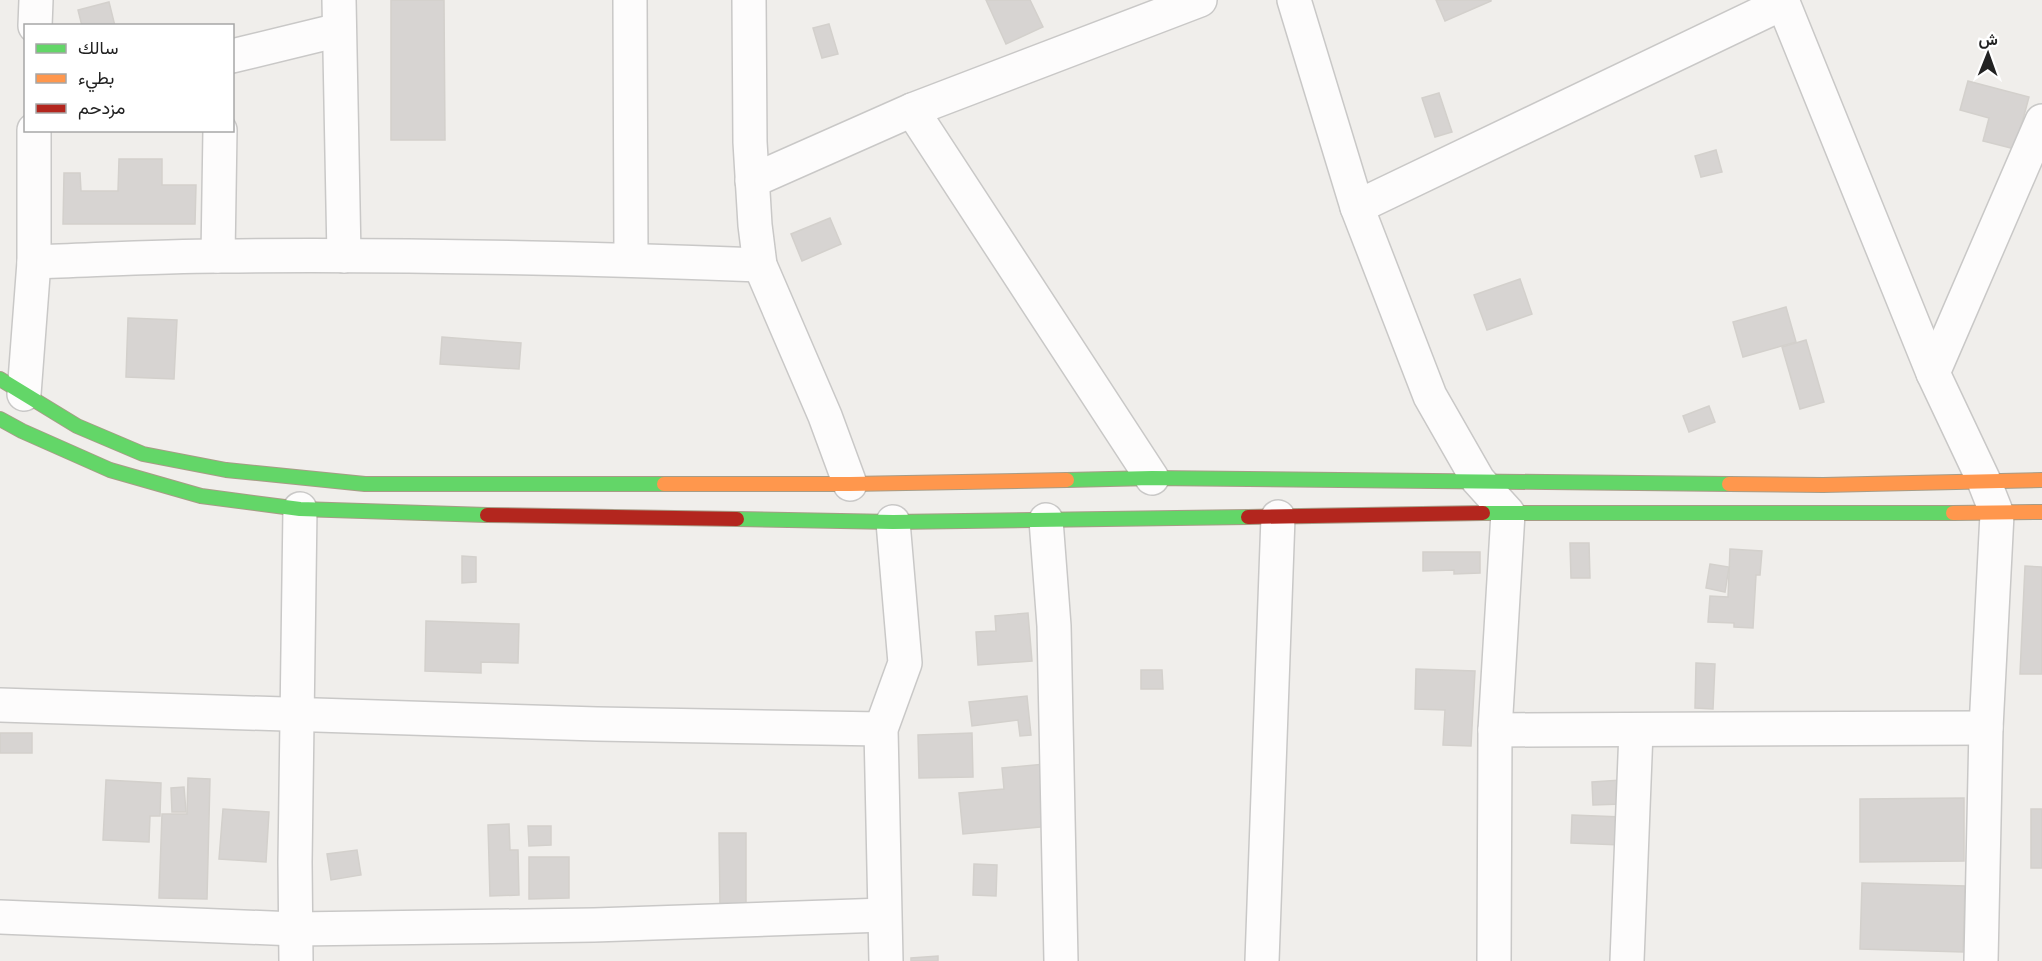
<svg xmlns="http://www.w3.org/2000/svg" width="2042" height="961" font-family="'Open Sans',Vazirmatn,sans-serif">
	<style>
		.building { fill: #d7d4d2; stroke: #d3d0cc; stroke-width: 1.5 }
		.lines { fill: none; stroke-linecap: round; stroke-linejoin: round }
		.street-casing { stroke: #c9c8c7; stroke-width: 36 }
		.fast-casing { stroke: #a79c86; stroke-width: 16 }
		.slow-casing { stroke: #a79c86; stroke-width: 16 }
		.jam-casing { stroke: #a79c86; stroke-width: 16 }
		.street { stroke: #fdfcfc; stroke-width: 33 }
		.fast { stroke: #63d668; stroke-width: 14 }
		.slow { stroke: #ff974d; stroke-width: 14 }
		.jam { stroke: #b3261e; stroke-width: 14 }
	</style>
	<rect width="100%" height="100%" fill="#f0eeeb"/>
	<g class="building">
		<polygon points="391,0 444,0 445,140 391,140"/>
		<polygon points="986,0 1030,0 1043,27 1006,44"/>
		<polygon points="1436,0 1491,0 1491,1 1445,21"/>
		<polygon points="109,2 115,26 82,26 78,10"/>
		<polygon points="829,24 838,54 822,58 813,28"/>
		<polygon points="1968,81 2029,97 2015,149 1983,141 1989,118 1960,110"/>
		<polygon points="1439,93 1452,132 1435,137 1422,98"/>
		<polygon points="1716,150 1722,172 1701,177 1695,156"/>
		<polygon points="119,159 162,159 162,185 196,185 195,224 63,224 64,173 80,173 81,191 118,191"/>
		<polygon points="830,218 841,244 802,261 791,234"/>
		<polygon points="1520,279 1532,314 1487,330 1474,295"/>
		<polygon points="1786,307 1796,342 1743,357 1733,322"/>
		<polygon points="128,318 177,320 174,379 126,377"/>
		<polygon points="442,337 521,343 519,369 440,364"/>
		<polygon points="1806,340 1824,402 1800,409 1782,347"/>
		<polygon points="1709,406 1715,422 1689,432 1683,416"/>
		<polygon points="1570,543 1589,543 1590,578 1571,578"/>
		<polygon points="1730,549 1762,551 1760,575 1756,575 1753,628 1734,627 1734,623 1708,622 1710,596 1728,597"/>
		<polygon points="1423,552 1480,552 1480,573 1454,574 1454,570 1423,571"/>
		<polygon points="462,556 476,557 476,582 462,583"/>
		<polygon points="1710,564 1729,567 1725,592 1706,588"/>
		<polygon points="2025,566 2042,567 2042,674 2020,674"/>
		<polygon points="1028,613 1032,661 978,665 976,632 996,631 995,616"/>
		<polygon points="426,621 519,624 518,663 481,662 481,673 425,671"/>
		<polygon points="1696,663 1715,664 1713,709 1695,708"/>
		<polygon points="1416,669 1475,671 1471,746 1443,745 1445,710 1415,709"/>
		<polygon points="1141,670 1162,670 1163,689 1141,689"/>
		<polygon points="1027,696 1031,735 1020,736 1018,720 972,726 969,702"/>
		<rect x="0" y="733" width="32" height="20"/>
		<polygon points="972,733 973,777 919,778 918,735"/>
		<polygon points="1045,764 1051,826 963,834 959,793 1004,789 1002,768"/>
		<polygon points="188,778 210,779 207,899 159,898 162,814 187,814"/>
		<polygon points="106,780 161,783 160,816 150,816 149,842 103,840"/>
		<polygon points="1621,780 1622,804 1593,805 1592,782"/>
		<polygon points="184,787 186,812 172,812 171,788"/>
		<polygon points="1964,798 1964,861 1860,862 1860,799"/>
		<polygon points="223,809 269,812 266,862 219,859"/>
		<rect x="2031" y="809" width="11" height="59"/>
		<polygon points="1572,815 1622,817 1621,845 1571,843"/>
		<polygon points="509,824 510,850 518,850 519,895 490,896 488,825"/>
		<polygon points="528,826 551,826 551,845 529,846"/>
		<polygon points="719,833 746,833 746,906 720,906"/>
		<polygon points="357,850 361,875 331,880 327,854"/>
		<polygon points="529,857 569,857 569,898 529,899"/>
		<polygon points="974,864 997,865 996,896 973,895"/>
		<polygon points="1862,883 1965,886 1963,952 1860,949"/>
		<polygon points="938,956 938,961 911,961 911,958"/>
	</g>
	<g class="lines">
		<defs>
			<g id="street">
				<polyline points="339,0 344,256"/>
				<polyline points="630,0 631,260"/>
				<polyline points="749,0 750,142 755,225 760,265 825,416 850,484"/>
				<polyline points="1294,0 1357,207 1430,396 1478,480 1508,513 1495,730 1494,961"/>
				<polyline points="1782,0 1933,373 1984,481 1997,514 1986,728 1981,961"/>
				<polyline points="35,26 36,0"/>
				<polyline points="232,56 339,30"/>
				<polyline points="912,110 1152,478"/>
				<polyline points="752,181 912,110 1200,0"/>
				<polyline points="1357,207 1783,3"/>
				<polyline points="218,256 220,130"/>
				<path d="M34 262C96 260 158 256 220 256 400 254 580 258 760 265"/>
				<polyline points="1933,373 2042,121"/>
				<polyline points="24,394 34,262 34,130"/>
				<polyline points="1046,520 1054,626 1061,961"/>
				<polyline points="0,705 597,724 881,729"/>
				<polyline points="1495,730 1986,728"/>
				<polyline points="0,917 295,929 594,925 884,915"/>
				<polyline points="296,961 295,862 300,509"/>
				<polyline points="886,961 881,729 905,663 893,522"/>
				<polyline points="1262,961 1278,517"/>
				<polyline points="1627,961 1636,731"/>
			</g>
			<g id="fast">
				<polyline points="0,379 77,426 143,454 226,470 365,484 664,484"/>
				<polyline points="0,419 22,431 110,470 201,496 300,509 487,515"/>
				<polyline points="1067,480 1152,478 1729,484"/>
				<polyline points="1483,513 1953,513"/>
				<polyline points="737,519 893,522 1248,517"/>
			</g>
			<g id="slow">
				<polyline points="664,484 850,484 1067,480"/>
				<polyline points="1729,484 1823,485 2042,480"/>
				<polyline points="1953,513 2042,512"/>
			</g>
			<g id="jam">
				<polyline points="487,515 737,519"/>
				<polyline points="1248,517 1483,513"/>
			</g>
		</defs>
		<use href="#street" class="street-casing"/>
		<use href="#fast" class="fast-casing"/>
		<use href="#slow" class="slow-casing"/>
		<use href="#jam" class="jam-casing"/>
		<use href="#street" class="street"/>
		<use href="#fast" class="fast"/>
		<use href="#slow" class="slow"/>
		<use href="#jam" class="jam"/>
	</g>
	<rect x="24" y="24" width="210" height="108" fill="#ffffff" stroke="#a7a7a7" stroke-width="1.5"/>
	<rect x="36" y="44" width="30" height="9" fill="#63d668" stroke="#a7a7a7" stroke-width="1.5"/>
	<text x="78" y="54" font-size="18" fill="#222222">سالك</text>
	<rect x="36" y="74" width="30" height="9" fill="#ff974d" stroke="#a7a7a7" stroke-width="1.5"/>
	<text x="78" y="84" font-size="18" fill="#222222">بطيء</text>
	<rect x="36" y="104" width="30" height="9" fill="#b3261e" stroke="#a7a7a7" stroke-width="1.5"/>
	<text x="78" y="114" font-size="18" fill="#222222">مزدحم</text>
	<g transform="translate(1988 54) rotate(1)" stroke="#ffffff" stroke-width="4.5" paint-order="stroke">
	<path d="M0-4.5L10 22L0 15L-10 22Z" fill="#222222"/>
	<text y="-9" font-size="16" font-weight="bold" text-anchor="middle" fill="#222222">ش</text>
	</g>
</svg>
